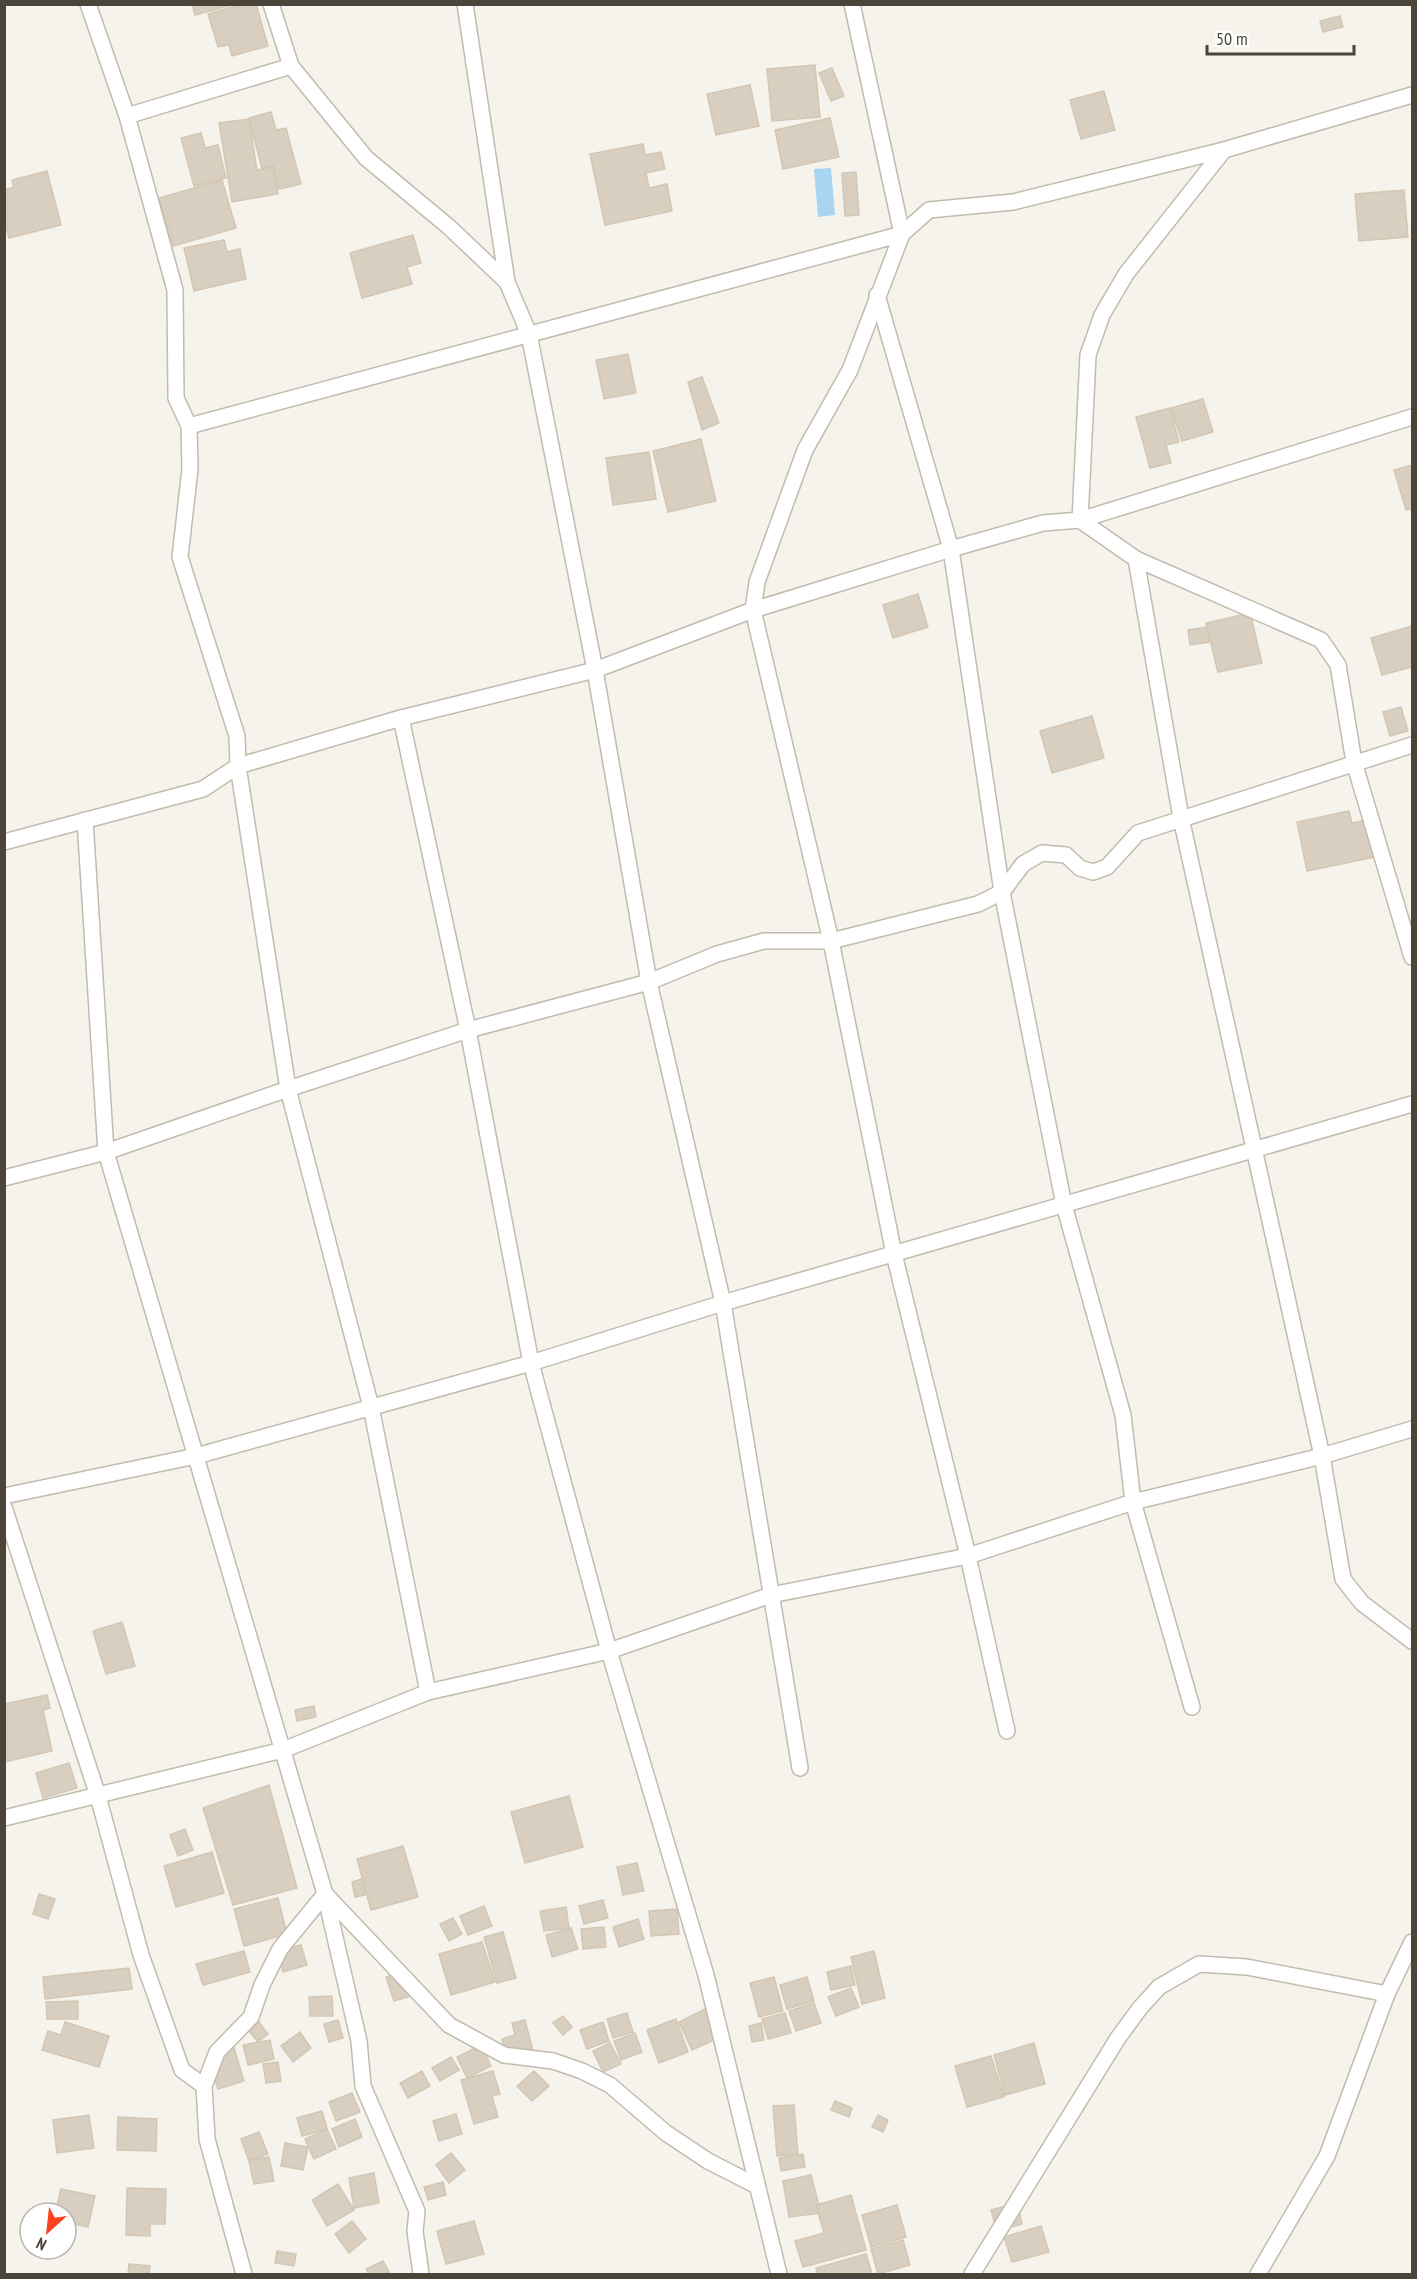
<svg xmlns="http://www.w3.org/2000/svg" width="1417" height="2279" font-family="'PT Sans Narrow',sans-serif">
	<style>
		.water { fill: #a9d4f2 }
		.building { fill: #d8cfc1; stroke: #d3c7b4; stroke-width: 1.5 }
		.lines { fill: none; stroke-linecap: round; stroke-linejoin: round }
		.minor-casing { stroke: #c2bbae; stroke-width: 18 }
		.minor { stroke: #fff; stroke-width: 15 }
	</style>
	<rect width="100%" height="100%" fill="#f6f3ec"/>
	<polygon class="water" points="831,168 835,215 818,217 814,169"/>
	<g class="building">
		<polygon points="192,4 235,4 195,15"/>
		<polygon points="242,4 256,4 268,46 232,56 229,45 218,47 208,14"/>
		<polygon points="1340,16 1343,27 1323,32 1320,21"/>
		<polygon points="815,65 820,117 772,121 767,69"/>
		<polygon points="832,68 844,96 831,101 819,73"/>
		<polygon points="750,85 759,126 716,135 707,94"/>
		<polygon points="1104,91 1115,130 1081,139 1070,100"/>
		<polygon points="271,112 276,130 286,128 301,184 279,189 273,166 262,169 249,118"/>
		<polygon points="830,118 839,157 783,169 775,130"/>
		<polygon points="249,119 257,170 273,167 278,194 232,202 219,123"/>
		<polygon points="201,133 205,148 218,145 226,178 194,186 181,138"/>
		<polygon points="643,144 645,155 661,152 665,169 646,173 649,188 667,184 672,211 605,225 590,154"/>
		<polygon points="47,171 61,225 9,238 4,221 4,190 14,187 12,180"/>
		<polygon points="856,172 859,215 845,216 842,173"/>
		<polygon points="222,180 236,228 173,246 159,198"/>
		<polygon points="1404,190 1408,237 1359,241 1355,194"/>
		<polygon points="413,235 421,263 407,267 412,284 362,298 350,253"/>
		<polygon points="224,240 227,252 240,249 246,279 194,291 184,248"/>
		<polygon points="628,354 636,393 604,399 596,360"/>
		<polygon points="702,377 719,423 702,430 688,382"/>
		<polygon points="1203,399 1213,432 1182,441 1171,408"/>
		<polygon points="1170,408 1179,442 1166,445 1171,463 1150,468 1136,417"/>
		<polygon points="701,439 716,501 668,512 653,451"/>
		<polygon points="649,452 656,499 613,505 606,458"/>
		<polygon points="1412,465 1412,509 1406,510 1394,470"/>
		<polygon points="918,594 928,627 893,638 883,605"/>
		<polygon points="1250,613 1262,663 1218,672 1206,623"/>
		<polygon points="1412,626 1412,667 1382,675 1371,638"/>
		<polygon points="1207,627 1209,642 1190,645 1188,630"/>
		<polygon points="1401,707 1408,731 1390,736 1383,712"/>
		<polygon points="1092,716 1104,758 1052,773 1040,731"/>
		<polygon points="1349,811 1352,823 1367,820 1375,857 1307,871 1297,822"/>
		<polygon points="122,1622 135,1666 106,1674 93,1631"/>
		<polygon points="47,1695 50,1708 43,1710 52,1751 4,1762 4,1704"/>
		<polygon points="314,1706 316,1717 297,1721 295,1710"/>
		<polygon points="69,1763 77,1788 43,1798 36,1773"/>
		<polygon points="269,1785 297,1888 233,1905 203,1808"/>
		<polygon points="569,1796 583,1847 525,1863 511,1812"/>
		<polygon points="185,1829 193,1850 178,1856 170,1835"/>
		<polygon points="403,1846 418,1897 371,1910 357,1859"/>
		<polygon points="212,1852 224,1893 176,1907 164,1866"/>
		<polygon points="637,1863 644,1891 623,1895 617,1867"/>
		<polygon points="362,1879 365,1895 355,1897 352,1882"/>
		<polygon points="39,1894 55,1899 48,1919 33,1914"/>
		<polygon points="278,1898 287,1934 244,1946 234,1909"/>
		<polygon points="603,1900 608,1918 584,1924 579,1906"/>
		<polygon points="484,1906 492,1926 468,1935 460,1916"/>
		<polygon points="566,1907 569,1928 544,1931 540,1911"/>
		<polygon points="677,1909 679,1934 651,1936 649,1911"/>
		<polygon points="453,1918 462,1934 449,1941 440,1924"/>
		<polygon points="638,1919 644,1939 619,1947 613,1927"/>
		<polygon points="604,1927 606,1947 583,1949 581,1929"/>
		<polygon points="571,1928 578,1949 552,1957 546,1935"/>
		<polygon points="503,1932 516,1978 497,1983 484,1937"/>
		<polygon points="482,1942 495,1982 451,1995 439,1954"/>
		<polygon points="301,1945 307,1965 283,1972 277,1951"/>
		<polygon points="244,1951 250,1972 203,1985 196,1964"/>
		<polygon points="874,1951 885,1998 862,2004 851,1957"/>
		<polygon points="851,1966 855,1985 831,1990 827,1972"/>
		<polygon points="129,1968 132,1989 45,1999 43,1977"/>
		<polygon points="406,1971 414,1995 394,2001 386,1977"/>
		<polygon points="774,1977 783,2011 759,2017 750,1983"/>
		<polygon points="807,1977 814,2001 787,2009 780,1985"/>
		<polygon points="851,1988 859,2007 836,2016 828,1997"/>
		<polygon points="332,1996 333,2016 310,2016 309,1997"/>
		<polygon points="78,2001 78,2019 47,2019 46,2002"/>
		<polygon points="814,2003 821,2023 796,2031 789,2011"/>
		<polygon points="707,2008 721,2037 692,2050 679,2022"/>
		<polygon points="627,2013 633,2032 613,2038 607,2019"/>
		<polygon points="785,2013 791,2033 768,2039 762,2019"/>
		<polygon points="563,2016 572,2027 563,2035 553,2023"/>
		<polygon points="256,2018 268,2034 258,2042 245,2026"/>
		<polygon points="676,2019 688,2052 659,2063 647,2030"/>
		<polygon points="338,2020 343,2038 329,2042 324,2024"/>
		<polygon points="525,2020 533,2051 507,2058 502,2039 515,2035 512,2023"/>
		<polygon points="65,2022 109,2036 99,2067 42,2050 48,2031 61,2035"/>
		<polygon points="603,2022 609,2041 587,2049 580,2030"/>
		<polygon points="761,2023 764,2040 752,2042 749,2026"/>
		<polygon points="300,2032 311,2048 293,2062 281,2046"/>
		<polygon points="635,2033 642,2052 621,2060 614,2041"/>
		<polygon points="270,2040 274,2059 248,2065 243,2045"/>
		<polygon points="610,2043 621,2064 603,2072 593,2051"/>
		<polygon points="1034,2043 1045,2084 1005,2095 994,2055"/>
		<polygon points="481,2045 491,2066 467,2078 457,2057"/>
		<polygon points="234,2048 244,2081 218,2089 207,2057"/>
		<polygon points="991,2056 1004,2097 967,2107 955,2066"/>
		<polygon points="451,2057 459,2070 440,2081 432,2068"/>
		<polygon points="278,2062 281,2081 266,2083 263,2064"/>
		<polygon points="422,2071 430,2086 408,2098 400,2083"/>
		<polygon points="493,2071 500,2094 492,2096 498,2117 474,2124 461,2080"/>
		<polygon points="534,2071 549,2086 532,2101 517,2086"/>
		<polygon points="352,2093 360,2112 336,2121 329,2102"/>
		<polygon points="835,2101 852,2108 849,2117 831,2110"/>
		<polygon points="794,2105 798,2154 777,2156 773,2106"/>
		<polygon points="322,2111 327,2129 302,2136 297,2118"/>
		<polygon points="456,2114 462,2134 439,2141 433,2121"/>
		<polygon points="89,2115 94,2148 57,2153 53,2120"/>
		<polygon points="878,2115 888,2120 883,2132 872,2127"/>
		<polygon points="118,2117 157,2119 156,2151 117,2150"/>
		<polygon points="355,2119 362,2137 339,2147 332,2129"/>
		<polygon points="327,2129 336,2149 314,2159 305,2139"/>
		<polygon points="259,2132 268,2154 249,2161 241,2139"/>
		<polygon points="285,2143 308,2147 303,2170 281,2166"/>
		<polygon points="451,2153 465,2170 449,2183 436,2165"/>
		<polygon points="803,2154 805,2167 781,2171 779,2158"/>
		<polygon points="269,2157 274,2181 254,2184 249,2161"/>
		<polygon points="374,2173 379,2203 354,2208 349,2178"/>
		<polygon points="811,2175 821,2213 789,2217 783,2181"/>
		<polygon points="443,2182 446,2195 428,2200 424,2187"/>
		<polygon points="338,2184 354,2210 327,2226 312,2200"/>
		<polygon points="127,2188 166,2189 165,2224 150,2224 150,2236 126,2235"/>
		<polygon points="61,2189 95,2196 88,2227 66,2222 66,2213 55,2213"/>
		<polygon points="851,2195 866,2250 803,2267 795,2241 824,2233 816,2205"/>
		<polygon points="1017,2203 1022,2224 997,2231 991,2210"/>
		<polygon points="897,2205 906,2237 871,2247 862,2215"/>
		<polygon points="352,2221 366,2239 349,2253 335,2234"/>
		<polygon points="474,2221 484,2254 446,2264 437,2231"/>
		<polygon points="1041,2226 1049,2252 1012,2262 1004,2237"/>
		<polygon points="903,2240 910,2265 878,2274 871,2249"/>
		<polygon points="277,2251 296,2254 294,2266 275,2263"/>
		<polygon points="866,2254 872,2274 817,2274 816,2268"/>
		<polygon points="383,2261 390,2274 369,2274 366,2269"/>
		<polygon points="129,2264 150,2266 149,2274 128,2274"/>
	</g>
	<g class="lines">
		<defs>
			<g id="minor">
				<polyline points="88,4 127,116 175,290 176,398 189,426 190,469 180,557 237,736 238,766 288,1089 371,1407 428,1692"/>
				<polyline points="271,4 291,66 366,158 449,227 507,282 529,334 595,670 649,982 723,1303 800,1768"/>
				<polyline points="465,4 507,282"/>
				<polyline points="127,116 291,66"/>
				<polyline points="1224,150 1126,274 1102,315 1088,355 1080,520 1412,417"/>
				<polyline points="877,295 951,549 1002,892 1064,1205 1123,1415 1133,1502 1192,1707"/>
				<polyline points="189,426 902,234 852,4"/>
				<polyline points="1136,559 1181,818 1322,1456 1343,1579 1362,1603 1412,1641"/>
				<polyline points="401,718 468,1030 531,1363 609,1651 706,1975 779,2274"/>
				<polyline points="85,820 106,1152 325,1894 359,2041 363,2086 417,2211 415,2231 421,2274"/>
				<polyline points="4,842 203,789 238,766 401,718 595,670 753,610 951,549 1043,523 1080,520 1136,559 1321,640 1338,665 1354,762 1412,957"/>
				<polyline points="4,1178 106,1152 288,1089 468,1030 649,982 717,954 764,941 831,941 978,904 1002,892 1023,864 1042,853 1066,855 1080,868 1093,872 1107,867 1138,833 1412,745"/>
				<polyline points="4,1496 196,1456 531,1363 723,1303 1412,1104"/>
				<polyline points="4,1507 98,1796 141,1955 182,2070 204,2086"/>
				<polyline points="1007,1731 968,1556 894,1254 831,941 753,610 757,582 805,450 850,370 902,234 929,210 1013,202 1224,150 1412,95"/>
				<polyline points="4,1818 283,1750 428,1692 609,1651 771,1595 968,1556 1133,1502 1322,1456 1412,1429"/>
				<polyline points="244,2274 207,2139 204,2086 217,2052 251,2017 262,1985 280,1949 325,1894 449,2025 504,2055 553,2061 582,2071 610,2085 666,2133 708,2161 755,2185"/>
				<polyline points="972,2274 1118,2038 1140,2008 1159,1987 1199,1964 1247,1967 1387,1994"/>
				<polyline points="1258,2274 1327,2156 1387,1994 1412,1942"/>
			</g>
		</defs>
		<use href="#minor" class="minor-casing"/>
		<use href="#minor" class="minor"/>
	</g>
	<rect width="1417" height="2279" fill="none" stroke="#4b4439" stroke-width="12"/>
	<g transform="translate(48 2231) rotate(207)"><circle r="28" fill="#ffffff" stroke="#b7b4b0" stroke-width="1.5"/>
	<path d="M0-4.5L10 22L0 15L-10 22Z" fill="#fc3f1d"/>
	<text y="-9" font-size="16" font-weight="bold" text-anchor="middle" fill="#4b4439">N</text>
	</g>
	<path d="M1207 45v9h147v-9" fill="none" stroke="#4b4439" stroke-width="3"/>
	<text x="1216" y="45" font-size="18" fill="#4b4439" stroke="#ffffff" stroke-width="4.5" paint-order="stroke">50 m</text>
</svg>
